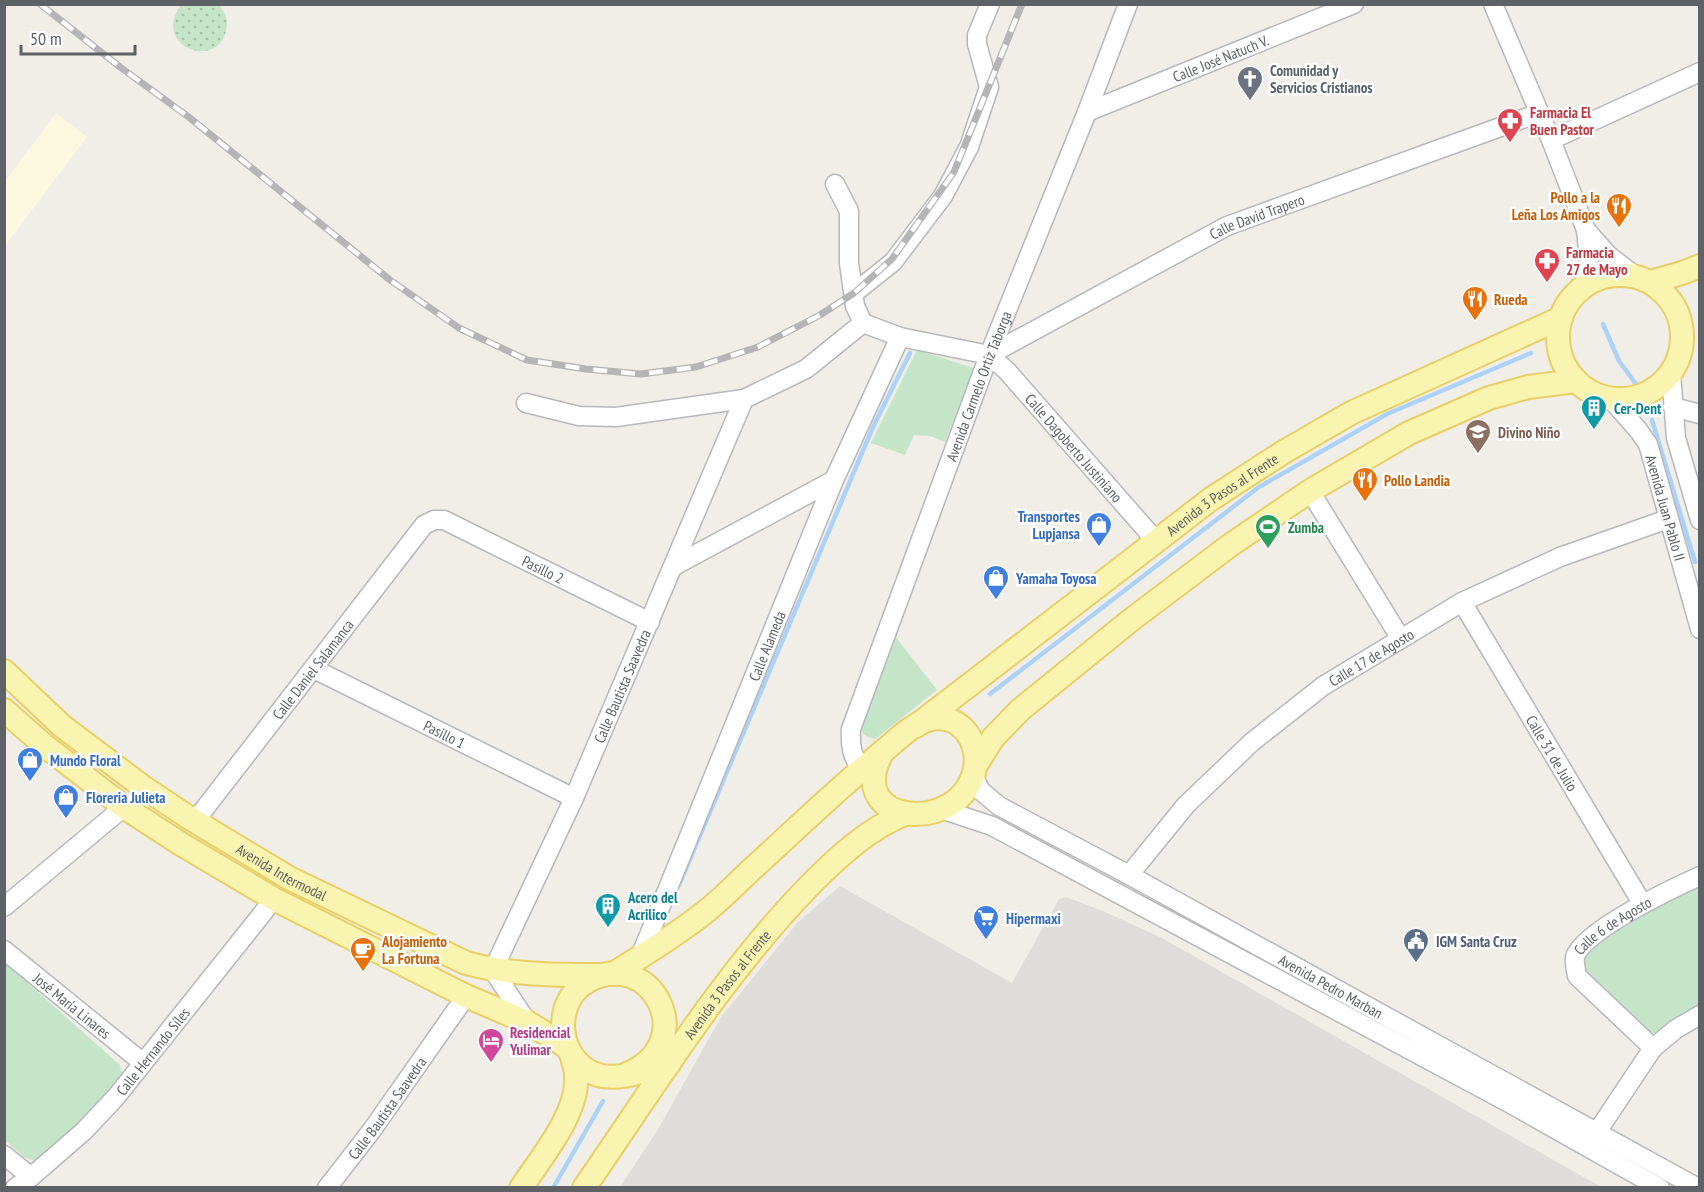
<svg xmlns="http://www.w3.org/2000/svg" width="1704" height="1192" font-family="'PT Sans Narrow',sans-serif">
	<style>
		.commercial { fill: #fcf8e0 }
		.industrial { fill: #dfddd9 }
		.grass { fill: url(#grass-dots) }
		.park { fill: #c5e5c8 }
		.lines { fill: none; stroke-linecap: round; stroke-linejoin: round }
		.stream { stroke: #add2fa; stroke-width: 4.5 }
		.minor-casing { stroke: #b7b8bd; stroke-width: 21 }
		.major-casing { stroke: #e9cf67; stroke-width: 26 }
		.minor { stroke: #fff; stroke-width: 18 }
		.major { stroke: #faf4b1; stroke-width: 22 }
		.rail-casing { stroke: #b5b5b6; stroke-width: 7 }
		.rail { stroke: #fff; stroke-width: 4.5; stroke-dasharray: 14; stroke-linecap: butt }
		.labels { text-anchor: middle; dominant-baseline: central; stroke-width: 5; stroke-linejoin: round; paint-order: stroke }
		.street-label { font-size: 15px; fill: #5e6166; stroke: #fff }
		.worship-label { font-size: 15px; font-weight: bold; fill: #5b616d; stroke: #fff; text-anchor: start }
		.health-label { font-size: 15px; font-weight: bold; fill: #be3a42; stroke: #fff; text-anchor: start }
		.food-label { font-size: 15px; font-weight: bold; fill: #c56008; stroke: #fff; text-anchor: start }
		.culture-label { font-size: 15px; font-weight: bold; fill: #0d838f; stroke: #fff; text-anchor: start }
		.education-label { font-size: 15px; font-weight: bold; fill: #785e54; stroke: #fff; text-anchor: start }
		.shop-label { font-size: 15px; font-weight: bold; fill: #366cbe; stroke: #fff; text-anchor: start }
		.leisure-label { font-size: 15px; font-weight: bold; fill: #27864d; stroke: #fff; text-anchor: start }
		.service-label { font-size: 15px; font-weight: bold; fill: #4e5e75; stroke: #fff; text-anchor: start }
		.hotel-label { font-size: 15px; font-weight: bold; fill: #b23c85; stroke: #fff; text-anchor: start }
	</style>
	<defs>
		<pattern id="grass-dots" width="8" height="8" patternUnits="userSpaceOnUse" patternTransform="scale(1.5)"><rect width="8" height="8" fill="#c5e5c8"/><path d="M2 2h.1M6 6h.1" fill="none" stroke="#a3bda6" stroke-width="1.8" stroke-linecap="round"/></pattern>
	</defs>
	<rect width="100%" height="100%" fill="#f0eee7"/>
	<polygon class="commercial" points="56,113 87,137 5,246 5,181"/>
	<polygon class="industrial" points="840,886 1012,983 1059,899 1066,897 1103,911 1162,938 1601,1187 620,1187 657,1131 721,1017 798,922"/>
	<path class="grass" d="M219 5C225 12 229 20 226 31 216 71 151 46 181 5Z"/>
	<g class="park">
		<polygon points="917,350 974,368 945,442 930,436 914,435 905,455 871,443"/>
		<path d="M891 631 937 690 875 739C864 737 861 732 858 723Z"/>
		<path d="M1699 884V1006L1659 1034 1646 1031 1584 972 1582 960C1599 933 1670 899 1699 884Z"/>
		<polygon points="5,963 120,1065 123,1077 120,1083 37,1162 24,1157 5,1140"/>
	</g>
	<g class="lines">
		<g class="stream">
			<polyline points="1603,324 1619,361 1636,384"/>
			<polyline points="1652,420 1695,562"/>
			<polyline points="990,694 1259,487 1387,414 1531,353"/>
			<polyline points="679,885 873,427 910,353"/>
			<polyline points="553,1188 603,1101"/>
		</g>
		<defs>
			<g id="minor">
				<polyline points="1493,4 1551,140 1586,230 1589,257 1586,285"/>
				<path id="s1" d="M1087 112 1354 4"/>
				<polyline points="1551,140 1700,72"/>
				<polyline points="835,184 849,211 849,263 855,306 863,323 900,337 989,355"/>
				<polyline points="1586,230 1608,255 1634,275"/>
				<polyline points="854,293 893,262 943,196 969,147 989,87 977,44 977,35 990,4"/>
				<path id="s2" d="M989 355 1227 226 1539 113"/>
				<path id="s3" d="M989 355 1007 371 1157 542"/>
				<polyline points="1671,373 1676,438 1700,520"/>
				<path id="s4" d="M1610 398 1639 431 1648 444 1700 629"/>
				<polyline points="526,403 579,416 616,417 744,399 806,369 863,323"/>
				<polyline points="1673,407 1700,414"/>
				<polyline points="1310,491 1401,639"/>
				<polyline points="674,566 834,480"/>
				<path id="s5" d="M1462 602 1642 903"/>
				<path id="s6" d="M314 669 574 798"/>
				<path id="s7" d="M861 769C852 756 850 746 851 729L989 355 1087 112 1128 4"/>
				<path id="s8" d="M973 776 981 791 999 806 1129 875 1698 1188"/>
				<polyline points="941,809 992,826 1511,1104 1660,1188"/>
				<path id="s9" d="M195 821 424 525 434 520H444L650 622"/>
				<path id="s10" d="M1129 875 1186 805 1252 742 1323 686 1462 602 1560 557 1668 519"/>
				<polyline points="4,907 124,807"/>
				<path id="s11" d="M4 950 142 1062"/>
				<path id="s12" d="M640 957 834 480 900 337"/>
				<path id="s13" d="M527 1022 493 970 574 798 744 399"/>
				<path id="s14" d="M1653 1048 1577 976C1576 971 1574 962 1575 957 1581 932 1675 887 1700 876"/>
				<polyline points="1597,1132 1653,1048 1676,1029 1700,1015"/>
				<polyline points="4,1155 31,1177"/>
				<path id="s15" d="M15 1188 31 1177 84 1131 116 1097 274 899"/>
				<path id="s16" d="M327 1188 372 1130 466 996"/>
			</g>
			<g id="major">
				<circle cx="1620" cy="337" r="62"/>
				<polyline points="1650,282 1682,273 1700,266"/>
				<path id="s17" d="M4 671 62 726 143 787 188 817 289 878 466 963C510 975 555 975 601 975"/>
				<polyline points="4,710 45,746 124,807 181,844 274,899 466,996 527,1022 567,1047"/>
				<path id="s18" d="M916 726 1211 499 1282 453 1351 413 1561 318"/>
				<polyline points="976,765 993,738 1020,710 1131,620 1229,546 1310,491 1409,433 1489,398 1528,387 1576,381"/>
				<path d="M613 974C644 955 676 935 704 913 721 900 736 884 751 870 794 831 835 791 880 754 894 743 910 725 928 720 958 711 980 740 975 768 963 836 840 827 883 751"/>
				<path d="M627 1074C703 1042 650 946 588 981 551 1001 556 1062 598 1075 620 1081 647 1070 669 1064"/>
				<path d="M521 1188C541 1158 580 1111 576 1075 576 1069 573 1062 572 1056"/>
				<path id="s19" d="M584 1188C656 1084 723 974 811 884 838 857 869 828 905 814"/>
			</g>
		</defs>
		<use href="#minor" class="minor-casing"/>
		<use href="#major" class="major-casing"/>
		<use href="#minor" class="minor"/>
		<use href="#major" class="major"/>
		<defs>
			<polyline id="rail" points="40,4 120,67 190,118 390,280 459,328 527,360 586,369 641,374 696,367 758,347 820,315 854,293 892,259 954,172 1022,4"/>
		</defs>
		<use href="#rail" class="rail-casing"/>
		<use href="#rail" class="rail"/>
	</g>
	<defs>
		<symbol id="church-pin" viewBox="-11 -11 22 30"><path d="M0 17L-7.5 6A9.5 9.5 0 1 1 7.5 6Z" fill="#6b7280" stroke="#fff"/><path d="M-1.2-6h2.4v3.5h3.3v2.4h-3.3V6h-2.4V-.1h-3.3v-2.4h3.3Z" fill="#fff"/></symbol>
		<symbol id="pharmacy-pin" viewBox="-11 -11 22 30"><path d="M0 17L-7.5 6A9.5 9.5 0 1 1 7.5 6Z" fill="#e0444e" stroke="#fff"/><path d="M-2-6h4v4h4v4h-4v4h-4v-4h-4v-4h4Z" fill="#fff"/></symbol>
		<symbol id="restaurant-pin" viewBox="-11 -11 22 30"><path d="M0 17L-7.5 6A9.5 9.5 0 1 1 7.5 6Z" fill="#e8710a" stroke="#fff"/><path d="M-5-6h1v4h1v-4h1v4h1v-4h1v5L-1.5 .5V6h-2V.5L-5-1ZM5-6V6H3V1.5H1.5Q1.5-4 5-6Z" fill="#fff"/></symbol>
		<symbol id="building-pin" viewBox="-11 -11 22 30"><path d="M0 17L-7.5 6A9.5 9.5 0 1 1 7.5 6Z" fill="#0f9aa8" stroke="#fff"/><path d="M-4-6H4V6H1V3H-1V6H-4ZM-2.5-4.3h1.7v1.8h-1.7ZM.8-4.3h1.7v1.8H.8ZM-2.5-1h1.7V.8h-1.7ZM.8-1h1.7V.8H.8Z" fill="#fff"/></symbol>
		<symbol id="school-pin" viewBox="-11 -11 22 30"><path d="M0 17L-7.5 6A9.5 9.5 0 1 1 7.5 6Z" fill="#8d6e63" stroke="#fff"/><path d="M0-5L7-2L0 1L-7-2ZM-4 1L0 2.5L4 1V4Q0 6-4 4Z" fill="#fff"/></symbol>
		<symbol id="shop-pin" viewBox="-11 -11 22 30"><path d="M0 17L-7.5 6A9.5 9.5 0 1 1 7.5 6Z" fill="#3f7fe0" stroke="#fff"/><path d="M-5-2.5h2.3a2.7 3.5 0 0 1 5.4 0H5L5.5 6h-11ZM-1.5-2.5h3a1.5 2.3 0 0 0-3 0Z" fill="#fff"/></symbol>
		<symbol id="stadium-pin" viewBox="-11 -11 22 30"><path d="M0 17L-7.5 6A9.5 9.5 0 1 1 7.5 6Z" fill="#2e9e5b" stroke="#fff"/><path d="M0-5a6.5 5 0 1 0 0 10a6.5 5 0 1 0 0-10ZM-3.5-1.8h7v3.6h-7Z" fill="#fff"/></symbol>
		<symbol id="supermarket-pin" viewBox="-11 -11 22 30"><path d="M0 17L-7.5 6A9.5 9.5 0 1 1 7.5 6Z" fill="#3f7fe0" stroke="#fff"/><path d="M-6-5.5h2.5l.6 2H6L4.5 2H-2.5L-4.4-4H-6ZM-1.5 3.2a1.3 1.3 0 1 0 .1 0ZM3 3.2a1.3 1.3 0 1 0 .1 0Z" fill="#fff"/></symbol>
		<symbol id="civic-pin" viewBox="-11 -11 22 30"><path d="M0 17L-7.5 6A9.5 9.5 0 1 1 7.5 6Z" fill="#5c6f8a" stroke="#fff"/><path d="M-.6-6.5H3V-4.5H.6V-3L4-1V1h2V6H-6V1h2V-1L-.6-3ZM-1.2 2.5V6h2.4V2.5Z" fill="#fff"/></symbol>
		<symbol id="cafe-pin" viewBox="-11 -11 22 30"><path d="M0 17L-7.5 6A9.5 9.5 0 1 1 7.5 6Z" fill="#e8710a" stroke="#fff"/><path d="M-5.5-4.5H6V0H3Q3 3.5 0 3.5H-2.5Q-5.5 3.5-5.5 0ZM3-3.2v2h1.7v-2ZM-6 4.5H4V6H-6Z" fill="#fff"/></symbol>
		<symbol id="hotel-pin" viewBox="-11 -11 22 30"><path d="M0 17L-7.5 6A9.5 9.5 0 1 1 7.5 6Z" fill="#d1479c" stroke="#fff"/><path d="M-6-4.5h1.5V1H6V5H4.5V3h-9V5H-6ZM-4 0a1.8 1.8 0 1 1 3.6 0ZM.5 0V-2.5h3Q6-2.5 6 0Z" fill="#fff"/></symbol>
	</defs>
	<g fill-rule="evenodd">
		<use href="#church-pin" x="1235" y="64" width="30" height="40"/>
		<use href="#pharmacy-pin" x="1495" y="106" width="30" height="40"/>
		<use href="#restaurant-pin" x="1604" y="191" width="30" height="40"/>
		<use href="#pharmacy-pin" x="1532" y="246" width="30" height="40"/>
		<use href="#restaurant-pin" x="1460" y="284" width="30" height="40"/>
		<use href="#building-pin" x="1579" y="393" width="30" height="40"/>
		<use href="#school-pin" x="1463" y="417" width="30" height="40"/>
		<use href="#restaurant-pin" x="1350" y="465" width="30" height="40"/>
		<use href="#shop-pin" x="1084" y="510" width="30" height="40"/>
		<use href="#stadium-pin" x="1253" y="512" width="30" height="40"/>
		<use href="#shop-pin" x="981" y="563" width="30" height="40"/>
		<use href="#shop-pin" x="15" y="745" width="30" height="40"/>
		<use href="#shop-pin" x="51" y="782" width="30" height="40"/>
		<use href="#building-pin" x="593" y="891" width="30" height="40"/>
		<use href="#supermarket-pin" x="971" y="903" width="30" height="40"/>
		<use href="#civic-pin" x="1401" y="926" width="30" height="40"/>
		<use href="#cafe-pin" x="348" y="935" width="30" height="40"/>
		<use href="#hotel-pin" x="476" y="1026" width="30" height="40"/>
	</g>
	<g class="labels">
		<g class="street-label">
			<text stroke="none"><textPath href="#s1" startOffset="144">Calle José Natuch V.</textPath></text>
			<text stroke="none"><textPath href="#s2" startOffset="302">Calle David Trapero</textPath></text>
			<text stroke="none"><textPath href="#s7" startOffset="408">Avenida Carmelo Ortiz Taborga</textPath></text>
			<text stroke="none"><textPath href="#s3" startOffset="126">Calle Dagoberto Justiniano</textPath></text>
			<text stroke="none"><textPath href="#s18" startOffset="384">Avenida 3 Pasos al Frente</textPath></text>
			<text stroke="none"><textPath href="#s4" startOffset="126">Avenida Juan Pablo II</textPath></text>
			<text stroke="none"><textPath href="#s9" startOffset="506">Pasillo 2</textPath></text>
			<text stroke="none"><textPath href="#s12" startOffset="336">Calle Alameda</textPath></text>
			<text stroke="none"><textPath href="#s10" startOffset="328">Calle 17 de Agosto</textPath></text>
			<text stroke="none"><textPath href="#s9" startOffset="192">Calle Daniel Salamanca</textPath></text>
			<text stroke="none"><textPath href="#s13" startOffset="374">Calle Bautista Saavedra</textPath></text>
			<text stroke="none"><textPath href="#s6" startOffset="146">Pasillo 1</textPath></text>
			<text stroke="none"><textPath href="#s5" startOffset="176">Calle 31 de Julio</textPath></text>
			<text stroke="none"><textPath href="#s17" startOffset="344">Avenida Intermodal</textPath></text>
			<text stroke="none"><textPath href="#s14" startOffset="174">Calle 6 de Agosto</textPath></text>
			<text stroke="none"><textPath href="#s19" startOffset="249">Avenida 3 Pasos al Frente</textPath></text>
			<text stroke="none"><textPath href="#s8" startOffset="418">Avenida Pedro Marban</textPath></text>
			<text stroke="none"><textPath href="#s11" startOffset="88">José María Linares</textPath></text>
			<text stroke="none"><textPath href="#s15" startOffset="195">Calle Hernando Síles</textPath></text>
			<text stroke="none"><textPath href="#s16" startOffset="100">Calle Bautista Saavedra</textPath></text>
		</g>
		<g class="worship-label">
			<text x="1270" y="70">Comunidad y<tspan x="1270" dy="17">Servicios Cristianos</tspan></text>
		</g>
		<g class="health-label">
			<text x="1530" y="112">Farmacia El<tspan x="1530" dy="17">Buen Pastor</tspan></text>
			<text x="1566" y="252">Farmacia<tspan x="1566" dy="17">27 de Mayo</tspan></text>
		</g>
		<g class="food-label">
			<text x="1600" y="197" text-anchor="end">Pollo a la<tspan x="1600" dy="17">Leña Los Amigos</tspan></text>
			<text x="1494" y="299">Rueda</text>
			<text x="1384" y="480">Pollo Landia</text>
			<text x="382" y="941">Alojamiento<tspan x="382" dy="17">La Fortuna</tspan></text>
		</g>
		<g class="culture-label">
			<text x="1614" y="408">Cer-Dent</text>
			<text x="628" y="897">Acero del<tspan x="628" dy="17">Acrilico</tspan></text>
		</g>
		<g class="education-label">
			<text x="1498" y="432">Divino Niño</text>
		</g>
		<g class="shop-label">
			<text x="1080" y="516" text-anchor="end">Transportes<tspan x="1080" dy="17">Lupjansa</tspan></text>
			<text x="1016" y="578">Yamaha Toyosa</text>
			<text x="50" y="760">Mundo Floral</text>
			<text x="86" y="797">Floreria Julieta</text>
			<text x="1006" y="918">Hipermaxi</text>
		</g>
		<g class="leisure-label">
			<text x="1288" y="527">Zumba</text>
		</g>
		<g class="service-label">
			<text x="1436" y="941">IGM Santa Cruz</text>
		</g>
		<g class="hotel-label">
			<text x="510" y="1032">Residencial<tspan x="510" dy="17">Yulimar</tspan></text>
		</g>
	</g>
	<rect width="1704" height="1192" fill="none" stroke="#5e6166" stroke-width="12"/>
	<path d="M21 45v9h114v-9" fill="none" stroke="#5e6166" stroke-width="3"/>
	<text x="30" y="45" font-size="18" fill="#5e6166" stroke="#ffffff" stroke-width="4.5" paint-order="stroke">50 m</text>
</svg>
